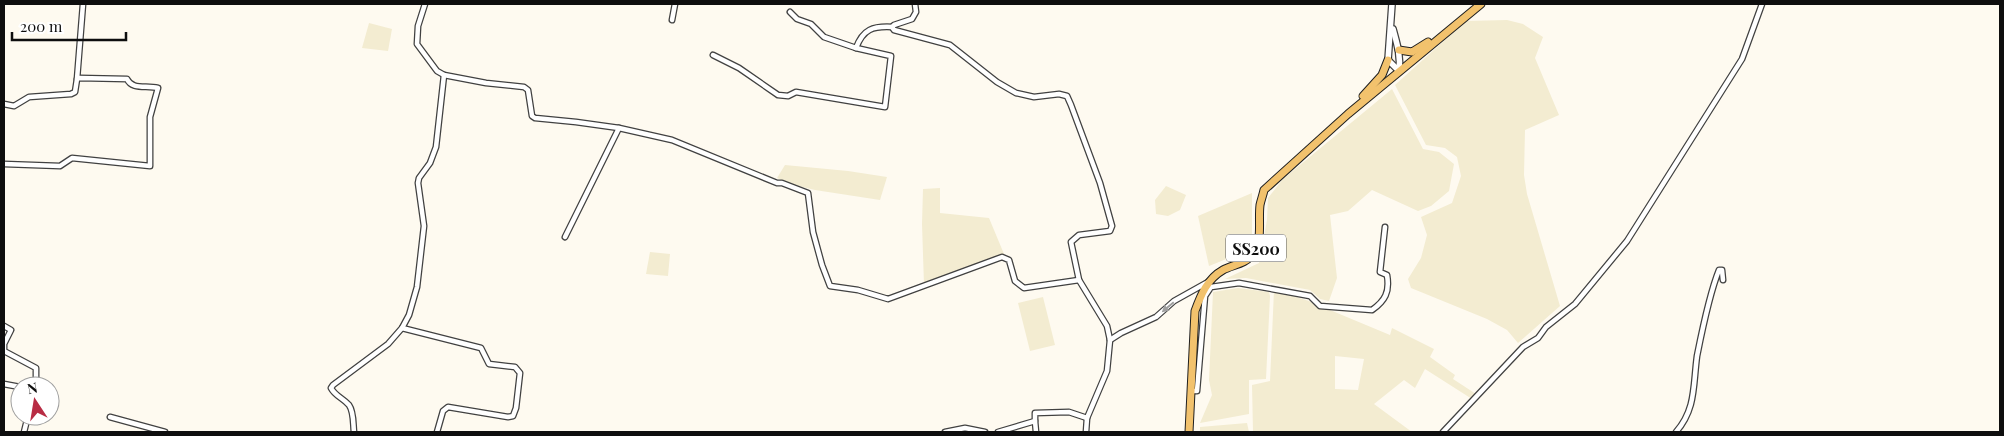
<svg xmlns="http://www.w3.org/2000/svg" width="2004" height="436" font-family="'Playfair Display',serif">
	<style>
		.farmland { fill: #f3ecd1; fill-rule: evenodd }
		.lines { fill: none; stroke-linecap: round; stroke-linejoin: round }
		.minor-casing { stroke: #414141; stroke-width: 7 }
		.tertiary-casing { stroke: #414141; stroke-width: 8 }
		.primary-casing { stroke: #1f1f1f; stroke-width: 9 }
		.minor { stroke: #fff; stroke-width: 4.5 }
		.tertiary { stroke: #fff; stroke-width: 5.5 }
		.primary { stroke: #f2c26d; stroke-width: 7 }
		.oneway { fill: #9f9f9f }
		.labels { text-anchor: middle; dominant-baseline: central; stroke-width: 5; stroke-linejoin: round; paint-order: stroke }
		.shield { fill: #fff; stroke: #565656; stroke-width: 1 }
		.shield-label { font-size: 16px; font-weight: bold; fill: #0e0e0e }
	</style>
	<rect width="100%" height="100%" fill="#fefaf0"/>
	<g class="farmland">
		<polygon points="1507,20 1523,24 1543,37 1535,58 1559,115 1525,130 1524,175 1527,194 1560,306 1518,343 1507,330 1487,319 1411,288 1408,279 1421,258 1427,235 1421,217 1452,203 1461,176 1457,157 1445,148 1426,145 1395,85 1466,21"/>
		<polygon points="369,23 392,29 388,51 362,48"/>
		<polygon points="1392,89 1423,149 1439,152 1454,164 1449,191 1431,206 1418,211 1372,190 1348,211 1330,215 1337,278 1329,301 1320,299 1310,290 1246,278 1225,279 1259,263 1267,220 1268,198 1283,179"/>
		<polygon points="785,165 848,171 887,177 880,200 815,190 790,184 777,178"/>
		<polygon points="1166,186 1186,195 1180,210 1168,216 1156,214 1155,200"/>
		<polygon points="940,188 940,213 989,218 1004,254 924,285 922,224 923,189"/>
		<polygon points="1252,193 1252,241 1244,252 1209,266 1198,216"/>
		<polygon points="650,252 670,254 668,276 646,274"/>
		<polygon points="1238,288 1269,292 1270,296 1266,379 1249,380 1249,414 1200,423 1212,395 1209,380 1213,292"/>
		<path d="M1274 290 1309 301 1324 310H1330L1390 335 1392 328 1434 349 1430 357 1455 375 1453 379 1476 394 1472 399 1425 369 1415 388 1404 380 1374 404 1412 432H1253L1252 385 1270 381ZM1335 356 1364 359 1358 390 1335 389Z"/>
		<polygon points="1043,297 1055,345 1030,351 1018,303"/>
		<polygon points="1247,423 1249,432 1200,432 1200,427"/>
	</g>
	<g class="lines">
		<defs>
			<g id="minor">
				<polyline points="425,4 418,26 417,44 437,71 444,75 486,83 524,87 528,90 532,116 535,118 576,122 619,128 672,140 777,183 782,183 808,193 813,232 822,265 830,286 858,290 888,299 1002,257 1009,260 1015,281 1024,288 1079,280"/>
				<polyline points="915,4 916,12 912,19 894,25 892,27 894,30 950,45 997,82 1016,93 1034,97 1059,94 1067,96 1071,105 1100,183 1112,226 1110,231 1079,235 1071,242 1079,280 1107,326 1110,340 1107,371 1087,418 1086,432"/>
				<polyline points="790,12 797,19 811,24 824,37 856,48"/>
				<polyline points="672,20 675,4"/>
				<path d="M713 55 739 68 778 95 788 96 796 92 885 107 891 56 856 48C863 29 873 26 892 27"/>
				<polyline points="77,79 83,4"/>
				<path d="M4 104 14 106 29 97 71 94 75 92 77 79 79 78 127 79C132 90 146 85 158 88L150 117V166L72 158 60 166 4 164"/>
				<polyline points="565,237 619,128"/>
				<polyline points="4,326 11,330 4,344 4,351 36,368 36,386"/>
				<polyline points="402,328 481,348 489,364 515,367 520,373 516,408 513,416 508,417 448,407 443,411 437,432"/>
				<polyline points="1110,340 1121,333 1156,317 1174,301 1208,282"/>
				<polyline points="4,384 20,387"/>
				<path d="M1191 391H1197L1205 296 1211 287 1239 283 1310 296 1320 306 1372 310C1385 301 1390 292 1387 275L1380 272 1385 227"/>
				<polyline points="110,417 165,432"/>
				<polyline points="1035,421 1036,432"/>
				<polyline points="24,432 28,416"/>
				<path d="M354 432C353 424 354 412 349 405 343 398 335 396 331 388L333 385 388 344 402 328 409 315 417 287 424 226 418 183 419 178 430 163 436 147 444 75"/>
				<polyline points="945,432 965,428 985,432"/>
				<polyline points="998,432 1035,421 1035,413 1069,412 1087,418"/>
				<polyline points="1443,432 1523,347 1538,338 1546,327 1575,304 1627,241 1742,59 1762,4"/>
				<path d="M1676 432C1696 409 1693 386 1697 356 1702 331 1709 295 1719 270H1722L1723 280"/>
			</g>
			<g id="tertiary">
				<polyline points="1392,4 1388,60 1399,71"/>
				<path d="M1393 29C1397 44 1401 56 1399 71"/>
			</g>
			<g id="primary">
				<polyline points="1399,50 1412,52 1428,42"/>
				<polyline points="1363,96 1382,75 1388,60"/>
				<path d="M1189 432 1195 311C1201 295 1207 279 1223 270 1232 265 1246 264 1253 254 1263 240 1258 222 1260 205 1261 200 1263 195 1264 190L1348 114 1481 4"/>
			</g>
		</defs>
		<use href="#minor" class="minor-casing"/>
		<use href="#tertiary" class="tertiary-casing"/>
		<use href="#primary" class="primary-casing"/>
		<use href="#minor" class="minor"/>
		<use href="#tertiary" class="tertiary"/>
		<use href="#primary" class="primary"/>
	</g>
	<defs><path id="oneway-solid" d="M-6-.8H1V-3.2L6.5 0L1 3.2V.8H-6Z" transform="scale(1.25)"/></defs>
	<use class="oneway" href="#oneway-solid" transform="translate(1168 307) rotate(140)"/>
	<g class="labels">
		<rect class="shield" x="1226" y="234.5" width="60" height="27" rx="4"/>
		<g class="shield-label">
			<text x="1256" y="248">SS200</text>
		</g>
	</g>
	<rect width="2004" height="436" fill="none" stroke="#0e0e0e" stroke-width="10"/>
	<g transform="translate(35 401) rotate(348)"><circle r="24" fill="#ffffff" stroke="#9f9f9f"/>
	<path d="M0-4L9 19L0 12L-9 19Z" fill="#b82c44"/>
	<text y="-8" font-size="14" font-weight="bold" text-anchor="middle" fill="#0e0e0e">N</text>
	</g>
	<path d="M12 32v8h114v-8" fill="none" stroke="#0e0e0e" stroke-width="2.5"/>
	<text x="20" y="32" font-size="15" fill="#0e0e0e" stroke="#ffffff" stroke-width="4" paint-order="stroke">200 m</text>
</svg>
